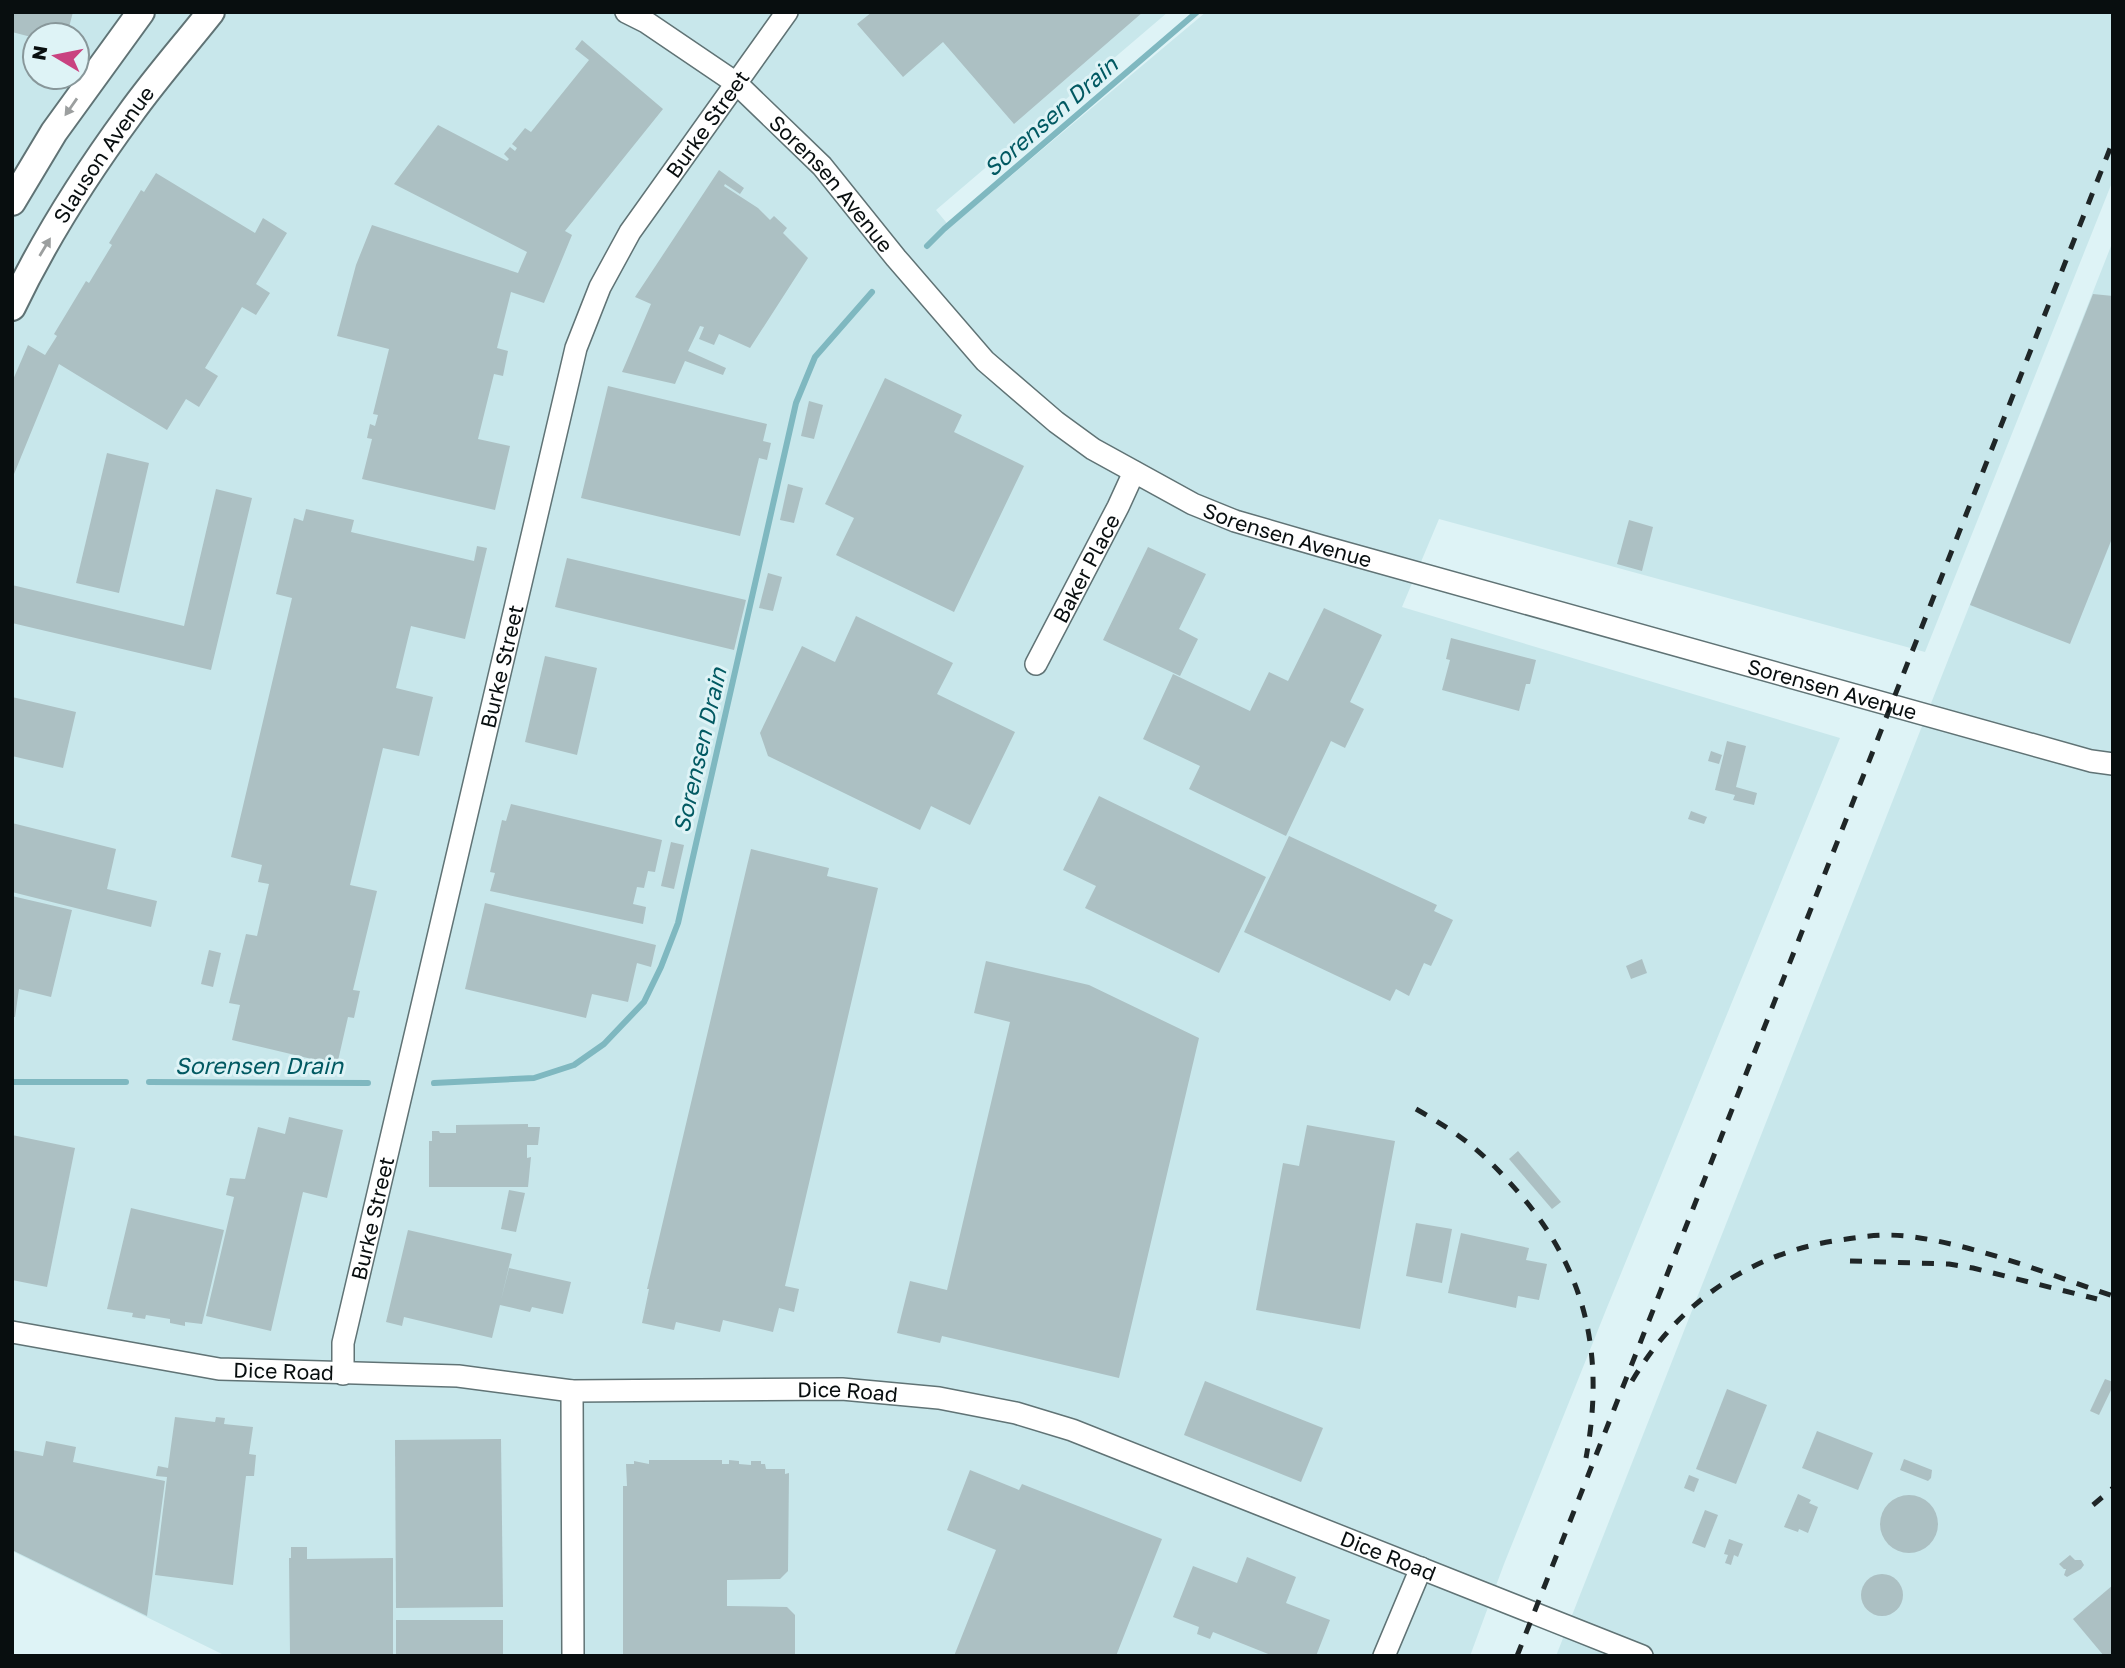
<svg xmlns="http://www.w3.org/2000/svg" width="2125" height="1668" font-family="'Golos Text',sans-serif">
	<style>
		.built { fill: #c8e7eb; fill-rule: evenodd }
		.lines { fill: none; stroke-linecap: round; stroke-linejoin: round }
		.stream { stroke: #7fb8c0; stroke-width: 6 }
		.building { fill: #acc0c3 }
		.minor-casing { stroke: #607375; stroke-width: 24 }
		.major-casing { stroke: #607375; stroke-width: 30 }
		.minor { stroke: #fff; stroke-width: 21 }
		.major { stroke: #fff; stroke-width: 26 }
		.rail { stroke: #1f2627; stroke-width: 5; stroke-dasharray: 12 12; stroke-linecap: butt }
		.oneway { fill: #9c9f9f }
		.labels { text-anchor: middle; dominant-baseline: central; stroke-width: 6; stroke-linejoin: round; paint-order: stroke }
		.street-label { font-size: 21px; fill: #080e0f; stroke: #def3f6 }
		.water-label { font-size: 23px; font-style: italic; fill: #015962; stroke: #def3f6 }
	</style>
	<rect width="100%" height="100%" fill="#def3f6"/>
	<g class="built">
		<path d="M12 12H1168L936 210 950 227 1206 12H2113V180L1925 652 1439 519 1402 607 1840 738 1606 1310 1504 1564 1470 1656H226L12 1551ZM35 35H77V77H35Z"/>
		<polygon points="2113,241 2113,1656 1556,1656 1580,1595"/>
	</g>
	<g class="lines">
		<g class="stream">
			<polyline points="927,246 944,229 1197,12"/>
			<polyline points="12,1082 126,1082"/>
			<polyline points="149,1082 368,1083"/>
			<polyline points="434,1083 534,1078 574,1065 604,1044 644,1002 661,967 678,923 796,403 815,357 872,292"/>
		</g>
	</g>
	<g class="building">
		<polygon points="12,12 73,12 67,35 35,35 35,38 12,32"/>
		<polygon points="872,12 1143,12 1014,124 943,42 903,77 857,24"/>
		<polygon points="582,40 663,109 565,231 572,235 544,303 511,292 497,348 508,351 503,376 494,374 478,439 510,446 495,510 362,479 372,439 367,438 370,424 375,426 378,415 373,414 389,349 337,336 356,265 372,225 518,273 527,252 394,184 438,125 507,161 509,159 504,154 510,147 515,151 517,148 512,144 525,128 531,132 589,60 575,49"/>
		<polygon points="719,170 744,188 740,194 725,184 724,186 758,208 770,220 774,216 787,228 783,233 808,258 750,348 719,334 714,345 699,339 704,327 700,326 688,351 726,368 723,375 685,361 675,384 622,372 651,304 635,297"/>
		<polygon points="156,173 255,233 263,218 287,233 256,284 270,293 256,315 242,307 205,368 218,376 199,407 186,399 167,430 59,364 12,479 12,382 28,345 45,355 57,336 54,334 86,281 89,283 112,245 109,243 141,190 144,192"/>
		<polygon points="2093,294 2113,296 2113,536 2070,644 1970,605"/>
		<polygon points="885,378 962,415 954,432 1024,466 954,612 836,555 854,518 825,504"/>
		<polygon points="608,386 767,424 763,441 771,443 767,460 759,458 740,536 581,498"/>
		<polygon points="809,401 823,405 814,439 801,436"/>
		<polygon points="107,453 149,463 119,593 76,583"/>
		<polygon points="788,484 803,488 794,523 780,520"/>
		<polygon points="216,489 252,498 211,670 12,623 12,585 184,626"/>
		<polygon points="306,509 354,520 351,532 474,561 477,546 487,548 465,639 411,626 396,688 433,697 419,756 383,748 350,885 377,891 353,990 360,991 354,1018 348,1017 337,1065 232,1040 240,1005 229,1003 246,934 257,936 269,884 258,882 262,865 231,857 292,598 276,594 294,518 303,521"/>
		<polygon points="1629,520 1653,527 1642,571 1617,564"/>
		<polygon points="1148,547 1206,574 1179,629 1198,639 1180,676 1103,640"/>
		<polygon points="567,558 746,600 734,650 555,607"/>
		<polygon points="768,573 782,577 773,611 759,608"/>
		<polygon points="1324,608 1382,635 1350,702 1364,709 1345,748 1331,741 1286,836 1189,789 1200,766 1143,739 1173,674 1250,711 1269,672 1288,681"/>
		<polygon points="856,616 953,663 937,694 1015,732 970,825 931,806 920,830 768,756 760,733 802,646 835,662"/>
		<polygon points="1451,638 1536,660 1530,684 1526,684 1519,711 1442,690 1450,660 1446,659"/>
		<polygon points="545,656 597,668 577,755 525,742"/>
		<polygon points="12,697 76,712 63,768 12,756"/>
		<polygon points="1727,741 1746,746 1736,787 1757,793 1754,805 1733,800 1735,795 1715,790"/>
		<polygon points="1711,751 1722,755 1719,764 1708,761"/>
		<polygon points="1099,796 1266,877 1219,973 1085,908 1096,886 1063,870"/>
		<polygon points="511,804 662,840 655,872 648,871 644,888 637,887 633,904 646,907 643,924 490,891 495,873 490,872 502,820 506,821"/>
		<polygon points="1691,811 1707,817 1704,824 1688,819"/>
		<polygon points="12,823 116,849 107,889 157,901 151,927 12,892"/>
		<polygon points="1289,836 1437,905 1434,911 1453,920 1431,966 1424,963 1409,996 1396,989 1390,1001 1244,932"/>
		<polygon points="671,842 684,845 674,889 661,886"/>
		<polygon points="751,849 829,868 827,876 878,888 785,1286 799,1289 794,1312 779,1308 773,1332 723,1320 720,1332 676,1322 674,1330 642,1323 649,1289 647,1289"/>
		<polygon points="12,896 72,910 51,997 19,989 15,1017 12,1017"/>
		<polygon points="485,903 656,945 651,967 637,963 628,1002 592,994 586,1018 465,989"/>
		<polygon points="209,950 221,953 213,987 201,984"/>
		<polygon points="1642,959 1647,973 1631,979 1626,966"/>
		<polygon points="986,961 1089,985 1199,1038 1119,1378 942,1336 940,1343 897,1333 910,1281 947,1290 1010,1022 974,1013"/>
		<polygon points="289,1117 343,1130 327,1198 303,1192 271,1331 206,1316 234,1197 226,1195 230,1178 245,1179 258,1127 285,1134"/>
		<polygon points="528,1124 528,1127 540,1127 538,1145 527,1145 527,1158 531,1157 528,1187 429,1187 429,1141 432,1141 432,1131 439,1131 440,1133 456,1133 456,1125"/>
		<polygon points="1307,1125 1395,1141 1360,1329 1256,1310 1283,1163 1299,1166"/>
		<polygon points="12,1135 75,1148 47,1287 12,1280"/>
		<polygon points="1518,1151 1561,1202 1552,1209 1509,1159"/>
		<polygon points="509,1190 525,1193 516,1232 501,1229"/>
		<polygon points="131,1208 224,1230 202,1324 185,1322 185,1326 170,1323 170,1319 146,1315 145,1319 132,1317 133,1313 107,1309"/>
		<polygon points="1416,1223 1452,1229 1442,1283 1406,1276"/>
		<polygon points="408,1230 512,1254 501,1300 509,1268 571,1282 563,1314 532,1307 530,1312 500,1305 492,1338 404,1317 402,1326 386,1322"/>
		<polygon points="1461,1233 1529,1248 1526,1260 1547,1264 1539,1300 1518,1296 1516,1308 1448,1293"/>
		<polygon points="2105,1379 2113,1382 2113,1386 2099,1415 2090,1411"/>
		<polygon points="1205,1381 1323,1428 1301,1482 1184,1435"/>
		<polygon points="1727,1389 1767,1405 1736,1484 1696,1469"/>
		<polygon points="175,1417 215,1422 216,1417 225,1418 224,1424 253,1427 249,1454 256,1455 254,1476 246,1476 233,1585 155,1575 167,1477 156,1476 158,1466 168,1468"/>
		<polygon points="1817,1431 1873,1453 1858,1490 1802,1468"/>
		<polygon points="501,1439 503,1607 396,1608 395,1440"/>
		<polygon points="46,1441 76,1447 73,1462 165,1481 147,1616 12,1550 12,1450 43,1456"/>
		<polygon points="1904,1459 1932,1470 1931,1478 1928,1481 1900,1470"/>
		<polygon points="649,1460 722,1460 722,1464 729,1464 729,1460 739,1461 739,1464 751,1465 751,1461 761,1461 761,1464 765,1464 766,1469 785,1469 785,1474 789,1473 788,1571 780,1579 727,1580 727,1606 787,1607 795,1615 795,1656 623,1656 623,1486 627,1486 626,1464 634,1464 634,1461 649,1464"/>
		<polygon points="970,1470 1019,1490 1022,1484 1162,1539 1116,1656 954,1656 996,1550 947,1530"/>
		<polygon points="1689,1475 1699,1479 1694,1492 1684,1488"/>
		<polygon points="1798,1494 1811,1500 1809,1503 1818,1507 1808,1533 1799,1529 1798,1532 1784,1527"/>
		<circle cx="1909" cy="1524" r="29"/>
		<polygon points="1705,1510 1718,1515 1705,1548 1692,1543"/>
		<polygon points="1729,1539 1743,1544 1738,1557 1734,1555 1731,1565 1725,1563 1728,1555 1724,1554"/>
		<polygon points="291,1547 307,1547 307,1559 393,1558 393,1656 290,1656 289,1558 291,1558"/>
		<polygon points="2070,1555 2075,1560 2081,1560 2084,1565 2081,1569 2067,1577 2064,1575 2066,1569 2064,1569 2059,1564"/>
		<polygon points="1247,1557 1296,1577 1286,1603 1330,1620 1316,1656 1273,1656 1213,1632 1210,1639 1197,1634 1199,1627 1173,1617 1193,1566 1237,1583"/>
		<circle cx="1882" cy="1595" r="21"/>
		<polygon points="2113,1585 2113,1656 2104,1656 2073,1619"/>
		<rect x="396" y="1620" width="107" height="36"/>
	</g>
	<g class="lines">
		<defs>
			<g id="minor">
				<path id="s1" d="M626 12 646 22 736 83 822 166 896 258 985 361 1056 422 1093 449 1193 504 1235 521 1321 546 2091 761 2113 764"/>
				<path id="s2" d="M1036 664 1118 507 1134 472"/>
				<path id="s3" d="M12 1332 219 1369 458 1376 572 1391 842 1389 939 1398 1016 1413 1072 1430 1642 1656"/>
				<path id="s4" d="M343 1374V1343L576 348 600 287 630 232 787 12"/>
				<polyline points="572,1391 573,1656"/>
				<polyline points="1384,1656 1421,1568"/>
			</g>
			<g id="major">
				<polyline points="12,202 54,132 141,12"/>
				<path id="s5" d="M12 307C44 240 86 174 130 114 155 79 184 46 211 12"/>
			</g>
		</defs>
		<use href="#minor" class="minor-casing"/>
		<use href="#major" class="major-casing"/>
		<use href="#minor" class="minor"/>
		<use href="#major" class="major"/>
		<g class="rail">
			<path d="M1416 1109C1462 1135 1484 1153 1519 1193 1587 1272 1605 1356 1586 1458"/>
			<polyline points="1850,1261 1949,1264 1973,1268 2097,1299"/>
			<path d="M1632 1381C1679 1302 1750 1253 1840 1240 1865 1236 1889 1233 1914 1237 1982 1247 2048 1274 2113 1296"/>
			<polyline points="2093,1505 2113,1488"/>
			<polyline points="1517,1656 2113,141"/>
		</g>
	</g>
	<defs><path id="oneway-solid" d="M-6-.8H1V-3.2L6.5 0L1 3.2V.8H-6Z" transform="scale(1.75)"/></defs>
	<g class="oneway">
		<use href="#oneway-solid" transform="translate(71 107) rotate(125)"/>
		<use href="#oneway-solid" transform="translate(45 247) rotate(-59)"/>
	</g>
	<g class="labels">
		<g class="street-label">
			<text stroke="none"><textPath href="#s4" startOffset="1314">Burke Street</textPath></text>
			<text stroke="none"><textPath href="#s5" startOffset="178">Slauson Avenue</textPath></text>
			<text stroke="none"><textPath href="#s1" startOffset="270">Sorensen Avenue</textPath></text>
			<text stroke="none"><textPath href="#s1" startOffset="858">Sorensen Avenue</textPath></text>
			<text stroke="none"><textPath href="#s2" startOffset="108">Baker Place</textPath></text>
			<text stroke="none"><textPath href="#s4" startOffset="726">Burke Street</textPath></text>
			<text stroke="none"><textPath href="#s1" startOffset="1424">Sorensen Avenue</textPath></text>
			<text stroke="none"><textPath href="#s4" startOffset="159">Burke Street</textPath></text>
			<text stroke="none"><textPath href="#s3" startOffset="275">Dice Road</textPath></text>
			<text stroke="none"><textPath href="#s3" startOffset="840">Dice Road</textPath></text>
			<text stroke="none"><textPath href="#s3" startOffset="1409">Dice Road</textPath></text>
		</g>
		<g class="water-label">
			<text transform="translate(1050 116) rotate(-41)">Sorensen Drain</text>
			<text transform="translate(699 750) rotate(-77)">Sorensen Drain</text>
			<text x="259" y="1065">Sorensen Drain</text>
		</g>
	</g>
	<rect width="2125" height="1668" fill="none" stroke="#080e0f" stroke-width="28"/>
	<g transform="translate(56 56) rotate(280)"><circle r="33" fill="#def3f6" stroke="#88979a" stroke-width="2"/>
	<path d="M0-5L12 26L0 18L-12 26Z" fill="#c94280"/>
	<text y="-10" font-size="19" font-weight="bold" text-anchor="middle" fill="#080e0f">N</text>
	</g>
</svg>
